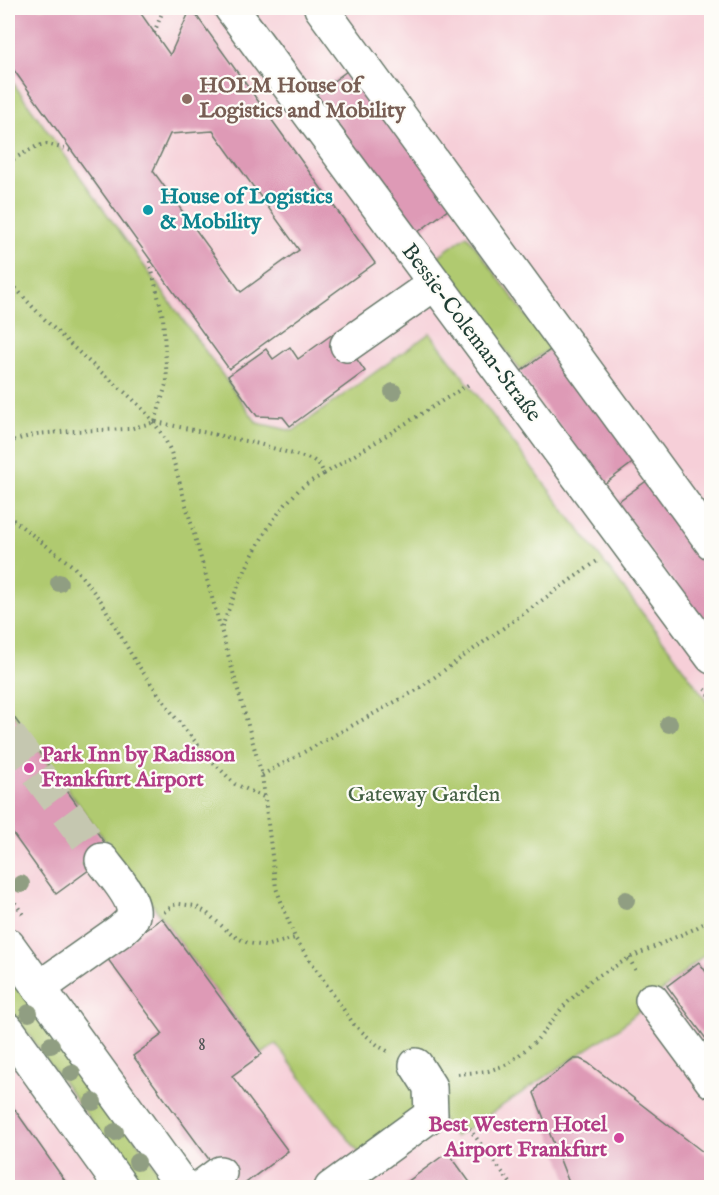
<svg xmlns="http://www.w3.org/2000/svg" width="719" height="1195" font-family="'IM FELL English',serif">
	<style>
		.built { fill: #f6cfd8 }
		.green { fill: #b0ca70; stroke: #688452; stroke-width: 1.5 }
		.building { fill: #de9ab6; fill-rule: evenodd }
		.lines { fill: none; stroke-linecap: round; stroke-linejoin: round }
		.minor-tunnel { stroke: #c5c7b0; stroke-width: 33; stroke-dasharray: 33 16; stroke-linecap: butt }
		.minor-casing { stroke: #68796a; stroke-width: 36 }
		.path { stroke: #68796a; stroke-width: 4; stroke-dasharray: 1.5 4.5; stroke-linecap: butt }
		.minor { stroke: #fff; stroke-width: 33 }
		.tree { fill: #909e82 }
		.education-dot { fill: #8d6e63; stroke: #fdfcf7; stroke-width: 2 }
		.culture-dot { fill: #0f9aa8; stroke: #fdfcf7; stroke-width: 2 }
		.hotel-dot { fill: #d1479c; stroke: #fdfcf7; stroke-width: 2 }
		.labels { text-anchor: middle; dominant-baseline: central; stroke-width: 4.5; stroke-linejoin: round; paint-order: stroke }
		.number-label { font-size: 20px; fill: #4f5454 }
		.education-label { font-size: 22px; font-weight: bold; fill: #785e54; stroke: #fdfcf7; text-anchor: start }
		.culture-label { font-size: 22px; font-weight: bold; fill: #0d838f; stroke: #fdfcf7; text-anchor: start }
		.street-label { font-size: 22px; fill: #1f3d34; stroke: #fdfcf7 }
		.hotel-label { font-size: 22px; font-weight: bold; fill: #b23c85; stroke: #fdfcf7; text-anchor: start }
		.park-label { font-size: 22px; fill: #436043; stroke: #fdfcf7 }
	</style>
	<rect width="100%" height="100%" fill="#fdfcf7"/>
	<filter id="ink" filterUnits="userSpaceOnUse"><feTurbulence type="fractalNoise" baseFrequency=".0167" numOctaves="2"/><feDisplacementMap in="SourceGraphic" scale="12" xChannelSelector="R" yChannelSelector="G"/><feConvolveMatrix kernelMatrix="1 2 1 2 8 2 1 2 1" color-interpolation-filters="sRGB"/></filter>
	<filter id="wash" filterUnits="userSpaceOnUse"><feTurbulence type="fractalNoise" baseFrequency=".008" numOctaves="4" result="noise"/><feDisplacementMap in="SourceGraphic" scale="24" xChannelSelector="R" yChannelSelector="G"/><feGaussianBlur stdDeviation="1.35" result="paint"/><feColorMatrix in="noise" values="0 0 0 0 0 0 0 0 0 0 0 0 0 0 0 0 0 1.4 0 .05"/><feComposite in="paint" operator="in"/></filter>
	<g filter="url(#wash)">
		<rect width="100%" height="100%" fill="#efe9cf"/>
		<polygon class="built" points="8,8 711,8 712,285 710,286 712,287 711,1187 8,1187"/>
		<g class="green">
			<polygon points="8,76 257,423 293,431 430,333 669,648 711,707 711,949 619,1028 455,1137 434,1108 360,1154 276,1044 262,1054 8,708"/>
			<polygon points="467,235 550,348 520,370 437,257"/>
			<polygon points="8,964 170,1187 139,1187 8,1006"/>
		</g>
		<g id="blocks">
			<g class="building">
				<path d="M8 8H140L139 11 170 55 191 8 375 263 229 369 8 62ZM213 131 299 250 241 292 153 171 170 134Z"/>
				<polygon points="351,68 453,206 418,232 315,95"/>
				<polygon points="337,331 365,371 290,426 283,417 257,416 228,376 266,349 273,359 290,347 298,359"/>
				<polygon points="557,345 639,458 603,485 520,372"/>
				<polygon points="652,477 712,560 712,635 616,503"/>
				<polygon points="8,709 112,853 56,894 8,827"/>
				<polygon points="162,918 262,1054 232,1076 288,1151 239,1188 230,1188 133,1056 163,1034 107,958"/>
				<polygon points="699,962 706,972 712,968 712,1047 667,986"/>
				<polygon points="574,1059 580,1059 588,1063 712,1159 712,1180 700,1188 571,1188 534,1093 538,1086"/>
				<polygon points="8,1100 70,1188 8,1188"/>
				<polygon points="448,1152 474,1188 405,1188 403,1185"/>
			</g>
		</g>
	</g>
	<g filter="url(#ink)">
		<use href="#blocks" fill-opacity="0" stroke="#68796a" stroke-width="1.5"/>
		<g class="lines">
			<polyline class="minor-tunnel" points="8,734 102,860"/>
			<defs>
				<g id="minor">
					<polyline points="231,8 712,657"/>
					<polyline points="321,8 712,543"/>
					<polyline points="347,345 434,284"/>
					<polyline points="8,945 184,1188"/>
					<path d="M39 988 121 930C125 926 132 921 133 915 136 899 111 872 102 860"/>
					<polyline points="652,1000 712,1081"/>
					<polyline points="8,1030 122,1188"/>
					<polyline points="200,1188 220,1173"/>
					<polyline points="331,1188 431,1115 430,1087 416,1065"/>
				</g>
			</defs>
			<use href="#minor" class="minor-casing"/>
			<g class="path">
				<polyline points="154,33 164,8"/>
				<polyline points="8,162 37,146 47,144 72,151"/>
				<path d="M8 279C31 307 58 333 85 358 119 389 152 408 171 452L262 775 276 888 295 938 337 1000 355 1026 380 1047 389 1052"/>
				<polyline points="156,422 259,444 313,460 320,465 324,474 471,383"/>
				<polyline points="8,442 37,434 71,431 129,429 155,422 167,381 163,317 149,258"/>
				<polyline points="8,516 74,567 101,601 135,661 175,717 208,757 235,784 266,798"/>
				<path d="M222 627C239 581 261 527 297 492 304 484 315 479 324 474"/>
				<polyline points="705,689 712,698"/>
				<polyline points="262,775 415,691 600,559"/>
				<polyline points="8,893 25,917"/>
				<polyline points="164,912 174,905 179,904 195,906 207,913 232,935 248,943 265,946 295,938"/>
				<polyline points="629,958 637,973"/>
				<polyline points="458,1074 488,1071 508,1064 536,1041 563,1007 591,980 629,958 694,929 712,919"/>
				<polyline points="462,1119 514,1188"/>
			</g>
			<use href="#minor" class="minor"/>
		</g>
		<g class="tree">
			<circle cx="393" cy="392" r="9"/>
			<circle cx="59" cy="583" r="9"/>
			<circle cx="669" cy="724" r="9"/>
			<circle cx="21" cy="884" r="9"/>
			<circle cx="626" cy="900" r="9"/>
			<circle cx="29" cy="1013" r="9"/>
			<circle cx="51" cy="1045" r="9"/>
			<circle cx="72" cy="1073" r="9"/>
			<circle cx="93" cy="1102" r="9"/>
			<circle cx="115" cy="1132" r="9"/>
			<circle cx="137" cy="1162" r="9"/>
		</g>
	</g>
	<circle class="education-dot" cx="187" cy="99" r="6"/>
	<circle class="culture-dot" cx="148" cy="210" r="6"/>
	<g class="hotel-dot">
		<circle cx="29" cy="768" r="6"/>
		<circle cx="619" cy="1138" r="6"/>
	</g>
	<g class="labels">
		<g class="number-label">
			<text x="202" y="1044">8</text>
		</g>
		<g class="education-label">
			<text x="199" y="86">HOLM House of<tspan x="199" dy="25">Logistics and Mobility</tspan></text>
		</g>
		<g class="culture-label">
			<text x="160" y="197">House of Logistics<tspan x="160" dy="25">&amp; Mobility</tspan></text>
		</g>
		<g class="street-label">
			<text transform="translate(471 333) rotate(53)">Bessie-Coleman-Straße</text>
		</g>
		<g class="hotel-label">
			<text x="41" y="755">Park Inn by Radisson<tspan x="41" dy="25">Frankfurt Airport</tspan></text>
			<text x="607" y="1125" text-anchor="end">Best Western Hotel<tspan x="607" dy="25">Airport Frankfurt</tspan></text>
		</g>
		<g class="park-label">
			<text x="424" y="795">Gateway Garden</text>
		</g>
	</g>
	<rect width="719" height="1195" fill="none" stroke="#fdfcf7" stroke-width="30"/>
</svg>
